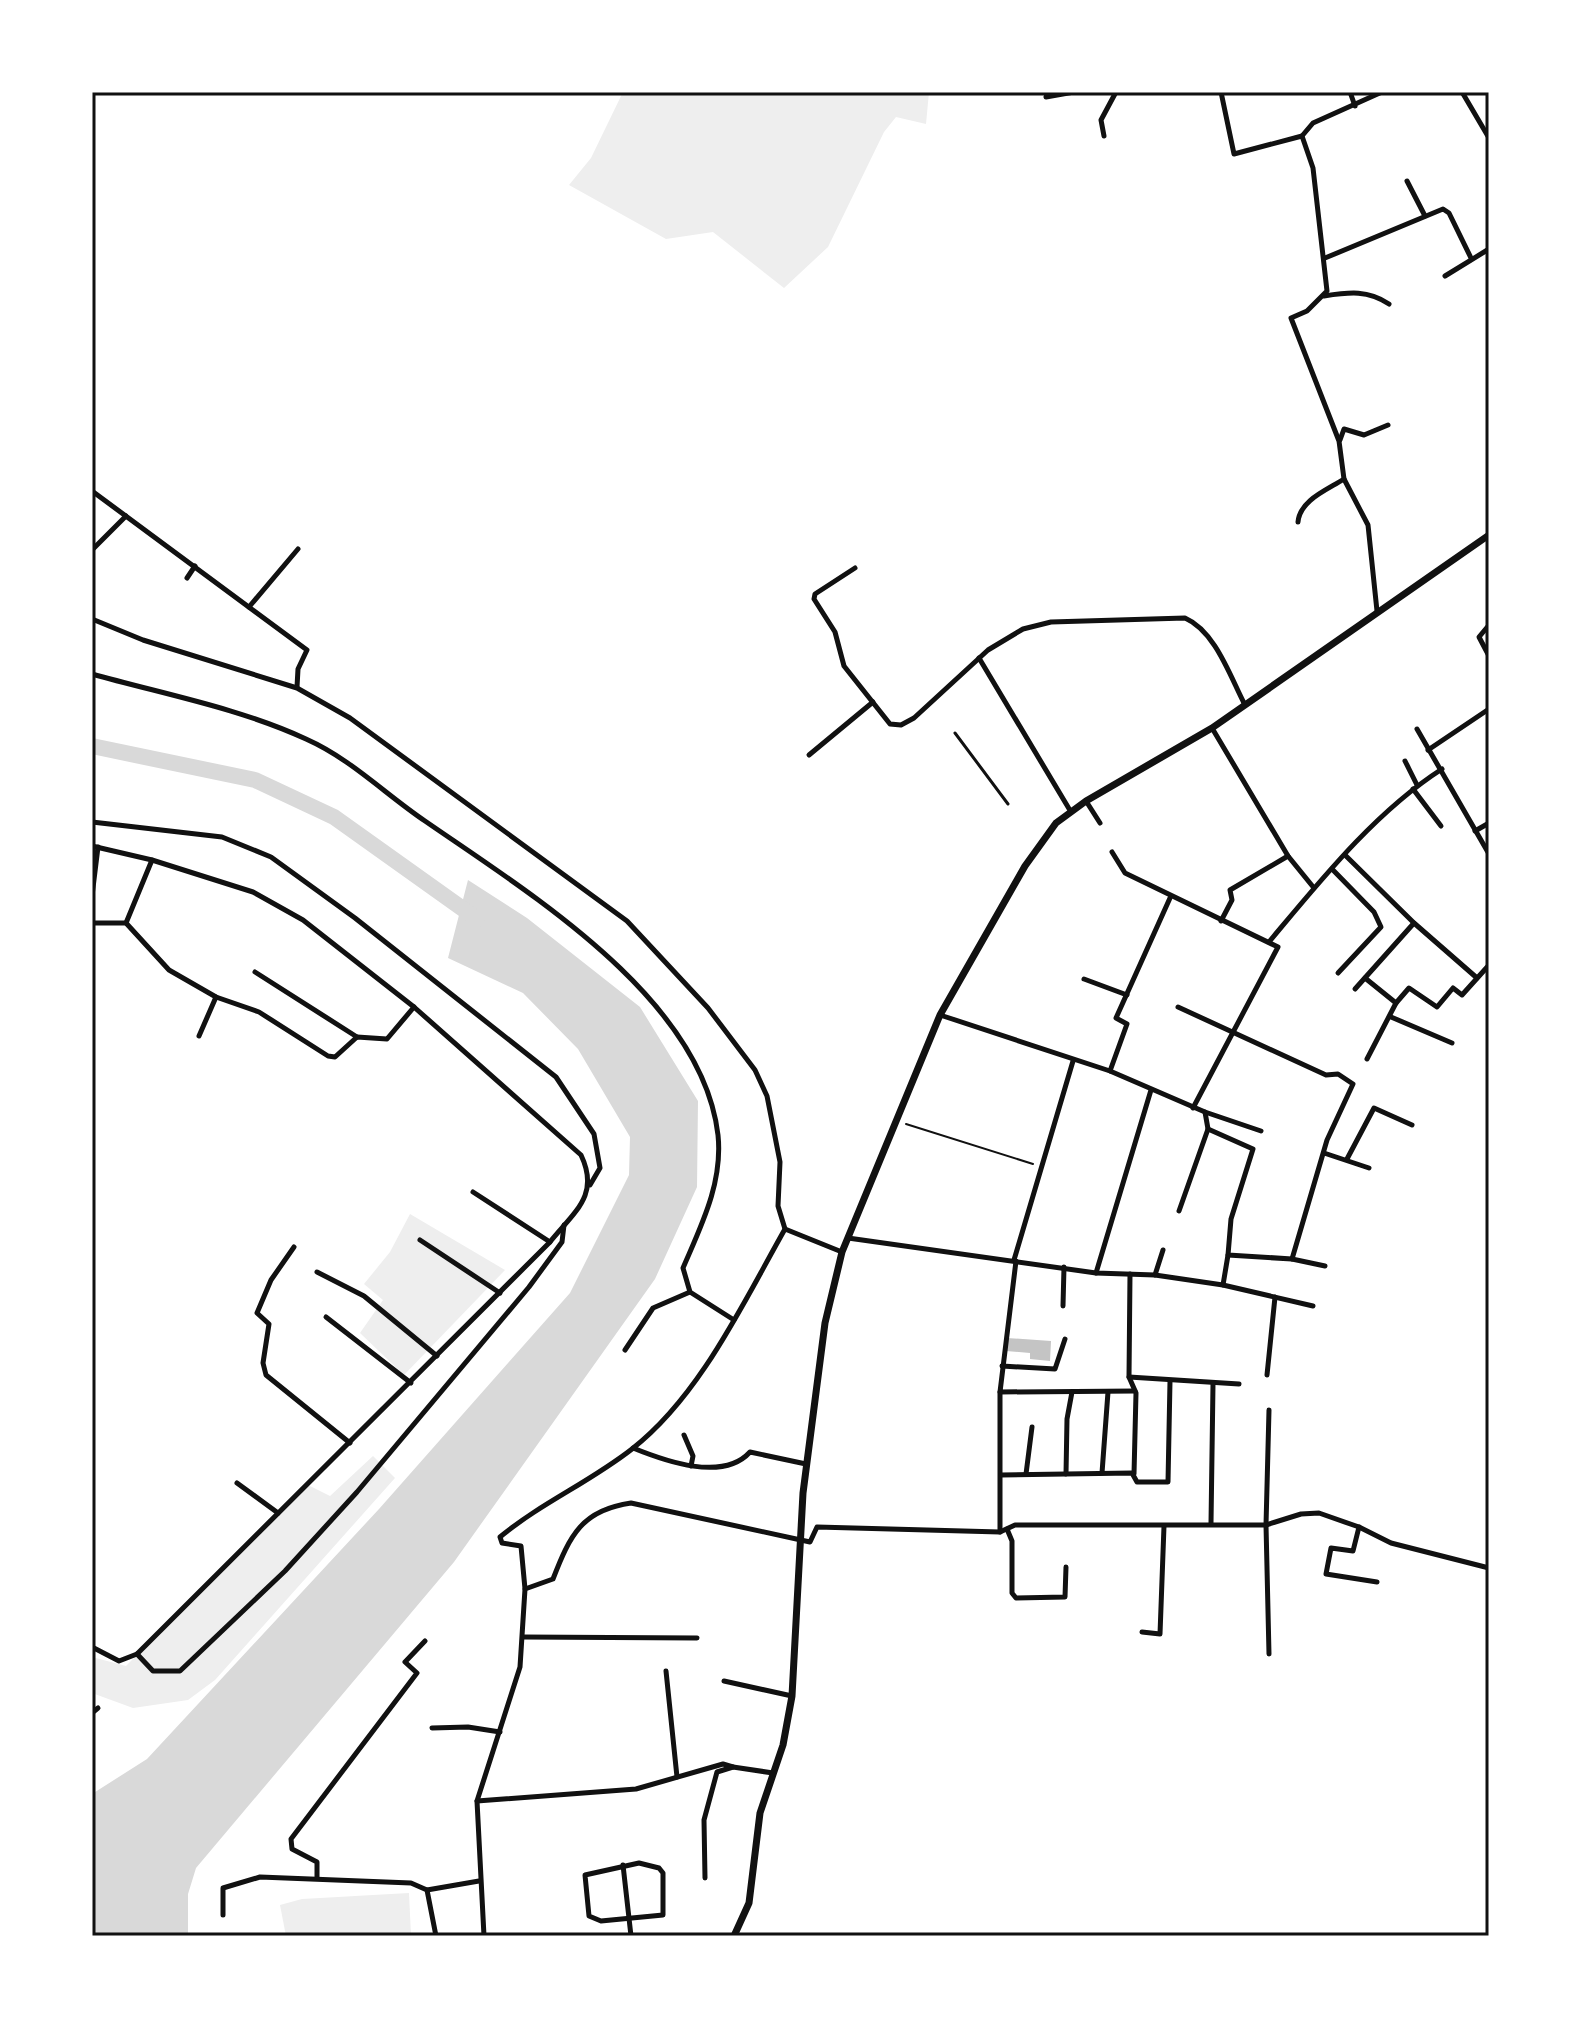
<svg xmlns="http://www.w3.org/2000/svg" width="1581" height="2028" font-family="'Work Sans',sans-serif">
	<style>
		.green { fill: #eee }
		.water { fill: #d9d9d9 }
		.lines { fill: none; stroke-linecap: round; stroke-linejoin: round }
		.river { stroke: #d9d9d9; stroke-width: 16 }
		.building { fill: #c4c4c4 }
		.path { stroke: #111; stroke-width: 2 }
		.service { stroke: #111; stroke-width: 3 }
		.minor { stroke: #111; stroke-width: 5 }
		.tertiary { stroke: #111; stroke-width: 7 }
		.neatline { fill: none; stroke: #111; stroke-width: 3 }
	</style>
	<rect width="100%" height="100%" fill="#fff"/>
	<g class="green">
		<polygon points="619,92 929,92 926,124 896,117 884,132 828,247 784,288 713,232 666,239 569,185 591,158 622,94"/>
		<polygon points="410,1214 505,1270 404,1375 360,1333 383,1300 364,1284 390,1252"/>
		<polygon points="373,1456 395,1478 215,1680 188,1700 133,1708 92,1693 92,1657 126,1666 306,1484 330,1496"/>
		<polygon points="409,1893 411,1936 286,1936 280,1905 302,1899"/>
	</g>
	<polygon class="water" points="468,880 527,918 640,1007 698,1101 697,1187 655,1279 454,1562 196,1868 188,1894 188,1936 92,1936 92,1794 147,1759 379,1509 570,1293 629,1175 630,1137 578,1049 523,993 448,958"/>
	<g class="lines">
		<polyline class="river" points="92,746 255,780 334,817 477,919"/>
	</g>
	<polygon class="building" points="1007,1338 1051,1341 1050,1361 1030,1359 1030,1353 1006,1351"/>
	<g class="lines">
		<polyline class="path" points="906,1124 1033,1164"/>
		<polyline class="service" points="955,733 1008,804"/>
		<g class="minor">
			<polyline points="1221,92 1234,154 1302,136"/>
			<polyline points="1350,92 1355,106"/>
			<polyline points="1462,92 1489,138"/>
			<polyline points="1046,97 1074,92"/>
			<polyline points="1104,136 1101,120 1116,92"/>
			<polyline points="1407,181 1425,216"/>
			<polyline points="1325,258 1443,209 1449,213 1471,258"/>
			<polyline points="1445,276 1489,249"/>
			<path d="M1324 296C1350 292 1368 290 1389 304"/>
			<polyline points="1340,440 1344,429 1364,435 1388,425"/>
			<polyline points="92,491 307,650 298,669 297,687"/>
			<path d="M1298 522C1300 500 1327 490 1344 479"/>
			<polyline points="92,550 126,516"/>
			<path d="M855 568 815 594 814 599 835 632 844 666 890 724 901 725 914 718 988 650 1023 629 1051 622 1185 618C1215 631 1230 676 1244 703"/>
			<polyline points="187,578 195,566"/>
			<polyline points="249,607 298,549"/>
			<polyline points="1377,611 1368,525 1344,479 1339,441 1291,318 1307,311 1327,291 1313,168 1302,136 1313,123 1382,92"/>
			<polyline points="92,619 143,640 297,688 350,718 627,921 708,1008 755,1070 767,1096 780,1162 778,1206 785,1229 842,1252"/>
			<polyline points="1489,625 1479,637 1489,656"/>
			<polyline points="979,658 1071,812"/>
			<path d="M92 674C163 694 239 708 306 739 351 759 385 794 425 821 529 893 702 998 718 1135 723 1183 701 1226 683 1268L690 1292 734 1320"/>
			<polyline points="1212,728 1288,856 1314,888"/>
			<polyline points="1417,729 1489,854"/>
			<polyline points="1428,750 1489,709"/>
			<polyline points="809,755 873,702"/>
			<polyline points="1405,761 1417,785"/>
			<polyline points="1413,789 1441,826"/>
			<polyline points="1086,801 1100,823"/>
			<polyline points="92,822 222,837 271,857 355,918 556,1077 594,1134 600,1168 590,1185"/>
			<polyline points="1475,831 1489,823"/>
			<path d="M92 846 152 860 253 892 303 920 414 1007 581 1155C600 1195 575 1211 550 1242L137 1654 119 1661 92 1647"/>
			<polyline points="1112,852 1125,873 1278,947 1193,1108"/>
			<polyline points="1345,855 1414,923 1477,978"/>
			<polyline points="1332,869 1374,912 1381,927 1338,973"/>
			<polyline points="92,896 98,847"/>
			<polyline points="1221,921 1232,900 1230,890 1288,856"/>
			<polyline points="92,923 126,923 169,970 216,997 259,1012 328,1056 335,1057 357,1037 387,1039 414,1007"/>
			<polyline points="126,923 152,860"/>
			<path d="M1269 942C1320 881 1375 812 1442 769"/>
			<polyline points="255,972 357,1037"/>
			<polyline points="1365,978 1396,1003 1367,1059"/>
			<polyline points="1084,979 1127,995"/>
			<polyline points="1355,989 1414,923"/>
			<polyline points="1396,1003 1409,988 1437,1007 1453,988 1462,995 1489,965"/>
			<polyline points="1178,1007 1326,1075 1338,1074 1353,1084 1327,1140 1292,1259"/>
			<polyline points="940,1015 1110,1071 1205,1112 1208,1129 1179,1211"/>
			<polyline points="1391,1017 1452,1043"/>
			<polyline points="199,1036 216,997"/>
			<polyline points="1110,1071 1127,1024 1116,1018 1170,898"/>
			<polyline points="1205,1112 1261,1131"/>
			<polyline points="1208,1129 1253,1149 1231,1219 1228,1255 1292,1259 1325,1266"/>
			<polyline points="1324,1153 1369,1168"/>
			<polyline points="1347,1159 1374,1108 1412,1125"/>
			<polyline points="473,1192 550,1242"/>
			<polyline points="848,1238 1096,1273 1155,1275 1223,1285 1313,1306"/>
			<polyline points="420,1240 500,1293"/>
			<polyline points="294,1247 271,1280 257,1313 269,1324 263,1363 266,1375 350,1443"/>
			<polyline points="1014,1260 1073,1061"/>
			<polyline points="1016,1261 1000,1392 1135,1391"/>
			<polyline points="317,1272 364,1296 437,1356"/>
			<polyline points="1096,1273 1151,1090"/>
			<polyline points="1130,1274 1129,1377 1136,1393 1134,1474"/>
			<polyline points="1155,1275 1163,1250"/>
			<polyline points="1223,1285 1228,1255"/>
			<polyline points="1063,1306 1064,1267"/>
			<polyline points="326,1317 411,1383"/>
			<polyline points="625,1350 653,1308 690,1292"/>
			<polyline points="1002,1366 1055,1369 1065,1339"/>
			<polyline points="1267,1375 1275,1297"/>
			<polyline points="1129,1377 1239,1384"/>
			<polyline points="1000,1392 1000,1532"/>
			<polyline points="684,1435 693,1456 691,1466"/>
			<path d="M633 1448C665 1461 723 1482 750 1452L806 1464"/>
			<polyline points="1102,1473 1108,1392"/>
			<polyline points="1026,1474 1032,1427"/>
			<polyline points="1066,1474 1067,1419 1072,1392"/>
			<polyline points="1001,1475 1132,1473 1137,1482 1168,1482 1170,1381"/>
			<polyline points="237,1483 278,1513"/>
			<polyline points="1211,1523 1213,1384"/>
			<polyline points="1359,1527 1353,1551 1331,1548 1326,1574 1377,1582"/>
			<polyline points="1007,1529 1012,1541 1012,1593 1016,1598 1065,1597 1066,1567"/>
			<path d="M525 1589 521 1546 502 1543 500 1537C541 1503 590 1482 632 1449 700 1396 743 1303 785 1229"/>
			<polyline points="1142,1632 1160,1634 1164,1526"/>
			<polyline points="523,1637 697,1638"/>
			<polyline points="137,1654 153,1671 180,1671 285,1571 357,1492 529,1287 562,1242 564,1225"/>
			<polyline points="1269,1654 1266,1525 1269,1410"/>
			<polyline points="666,1671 677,1777"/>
			<polyline points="724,1681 792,1696"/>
			<polyline points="92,1713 98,1708"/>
			<polyline points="432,1728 468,1727 500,1732"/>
			<polyline points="477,1801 636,1789 723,1764 733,1767"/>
			<polygon points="639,1863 659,1868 663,1873 663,1915 601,1921 589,1916 585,1875"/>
			<polyline points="623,1865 631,1936"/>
			<polyline points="317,1878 317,1862 292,1849 291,1839 417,1673 405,1662 425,1641"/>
			<polyline points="705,1878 704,1820 717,1772 733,1767 773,1773"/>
			<polyline points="427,1890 479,1881"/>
			<polyline points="223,1915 223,1888 260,1877 411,1883 427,1890 436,1936"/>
			<path d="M484 1936 477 1801 520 1667 525 1589 553 1579C570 1535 582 1510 631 1503L810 1542 817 1527 1000 1532 1015 1525H1266L1301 1514 1319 1513 1359 1527 1391 1543 1489 1568"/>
		</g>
		<polyline class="tertiary" points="734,1936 749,1903 760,1813 783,1745 792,1696 803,1493 825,1323 842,1252 940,1015 1025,866 1056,823 1086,801 1212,728 1489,535"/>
	</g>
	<rect width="1581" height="2028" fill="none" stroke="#ffffff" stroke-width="188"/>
	<rect x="94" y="94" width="1393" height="1840" class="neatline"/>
</svg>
